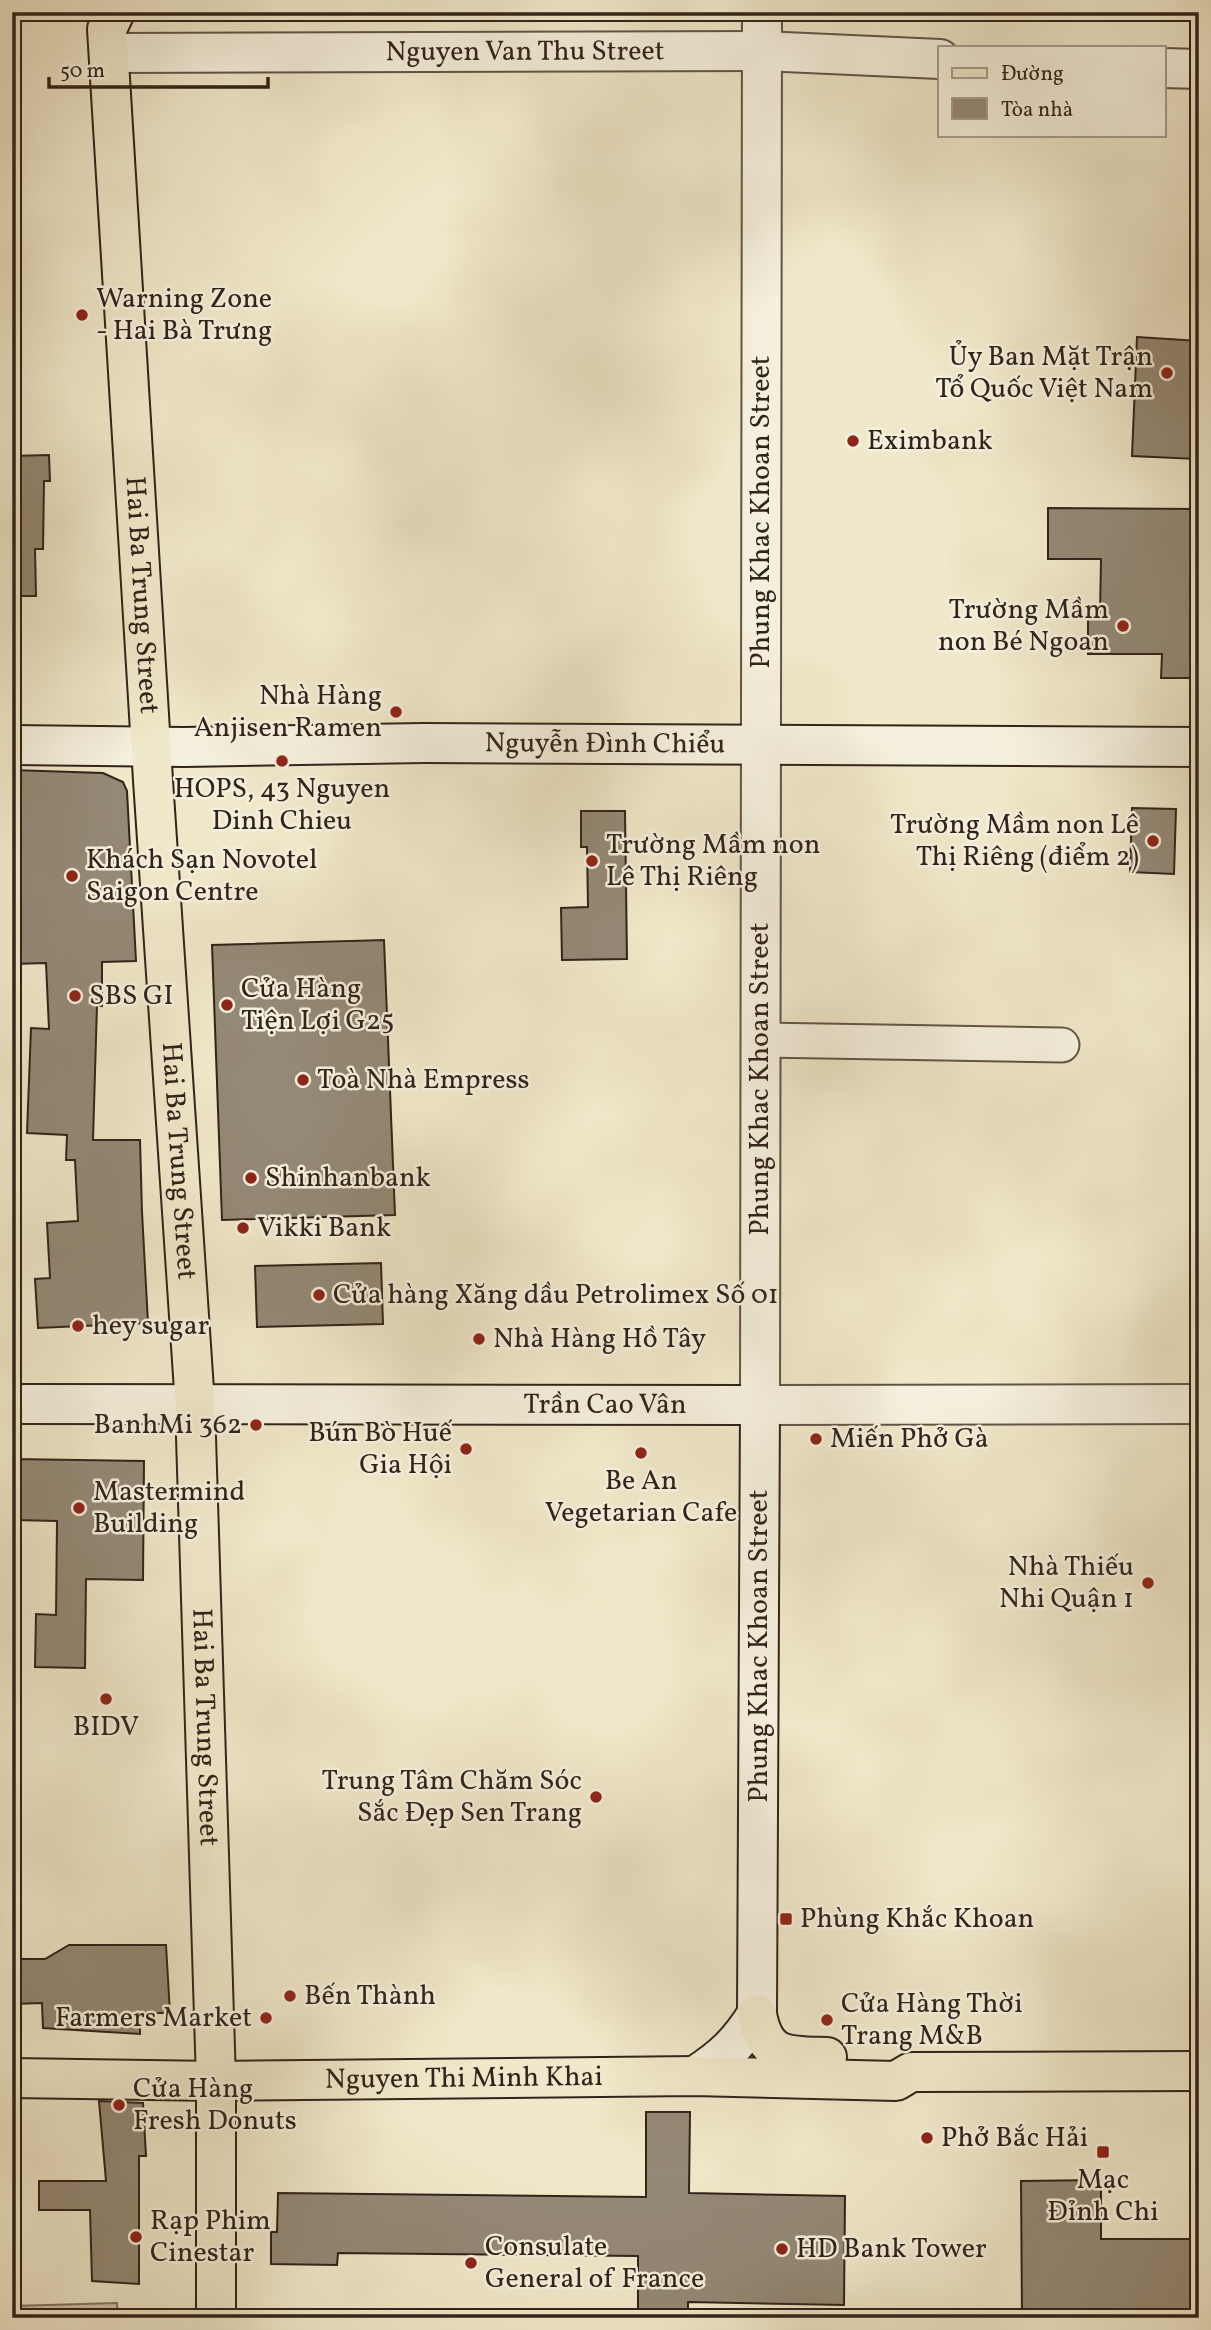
<svg xmlns="http://www.w3.org/2000/svg" width="1211" height="2330" font-family="Vollkorn,serif">
	<style>
		.green { fill: #d0c7ac; stroke: #807563; stroke-width: 2 }
		.building { fill: #948976; stroke: #31231a; stroke-width: 2 }
		.lines { fill: none; stroke-linecap: round; stroke-linejoin: round }
		.minor-casing { stroke: #615446; stroke-width: 37 }
		.tertiary-casing { stroke: #615446; stroke-width: 42 }
		.secondary-casing { stroke: #31231a; stroke-width: 42 }
		.primary-casing { stroke: #31231a; stroke-width: 42 }
		.minor { stroke: #f5f0dd; stroke-width: 33 }
		.tertiary { stroke: #f5f0dd; stroke-width: 38 }
		.secondary { stroke: #f5f0dd; stroke-width: 38 }
		.primary { stroke: #f0e8ca; stroke-width: 38 }
		.poi-dot { fill: #8f2418; stroke: #f5f0dd; stroke-width: 2.5 }
		.labels { text-anchor: middle; dominant-baseline: central; stroke-width: 5; stroke-linejoin: round; paint-order: stroke }
		.street-label { font-size: 28px; fill: #31231a; stroke: #f5f0dd }
		.poi-label { font-size: 28px; fill: #31231a; stroke: #f5f0dd; text-anchor: start }
	</style>
	<rect width="100%" height="100%" fill="#f0e8ca"/>
	<filter id="stains"><feTurbulence type="fractalNoise" baseFrequency=".00286" numOctaves="4"/><feColorMatrix values="0 0 0 0 .2 0 0 0 0 .09 0 0 0 0 .02 0 0 0 .5 -.17"/></filter>
	<radialGradient id="worn" r=".72"><stop offset=".6" stop-color="#630" stop-opacity="0"/><stop offset="1" stop-color="#630" stop-opacity=".3"/></radialGradient>
	<g class="green">
		<polygon points="12,2075 18,2075 19,2302 12,2302"/>
		<polygon points="117,2303 118,2318 12,2318 12,2306"/>
		<polygon points="396,2310 396,2318 248,2316"/>
	</g>
	<g class="building">
		<polygon points="1137,337 1199,341 1197,459 1132,456"/>
		<polygon points="49,455 50,481 44,481 43,549 35,549 36,596 12,596 12,456"/>
		<polygon points="1048,508 1199,509 1199,678 1161,678 1162,654 1088,654 1088,615 1100,615 1101,559 1048,559"/>
		<polygon points="12,770 103,773 123,782 127,791 136,961 102,962 102,1006 97,1005 93,1140 140,1140 142,1212 148,1323 38,1328 35,1279 50,1278 47,1223 78,1221 75,1160 66,1160 67,1135 27,1133 31,1028 49,1029 46,963 12,964"/>
		<polygon points="1132,808 1176,809 1174,874 1130,872"/>
		<polygon points="581,811 625,811 627,959 562,960 561,908 588,907 587,847 581,847"/>
		<polygon points="384,940 395,1215 222,1220 212,945"/>
		<polygon points="381,1263 383,1324 257,1327 255,1266"/>
		<polygon points="12,1459 144,1461 143,1580 86,1579 85,1668 35,1667 36,1614 56,1615 57,1521 14,1520"/>
		<polygon points="69,1945 166,1945 170,2013 140,2013 140,2034 43,2028 42,2003 12,2004 12,1959 45,1959"/>
		<polygon points="99,2101 143,2103 146,2156 139,2156 139,2284 92,2281 90,2210 39,2210 39,2181 106,2181"/>
		<polygon points="646,2112 690,2112 689,2193 845,2196 844,2305 688,2302 688,2318 638,2318 638,2256 338,2253 337,2265 271,2264 271,2232 277,2232 278,2193 646,2197"/>
		<polygon points="1101,2180 1101,2239 1199,2239 1199,2315 1093,2315 1093,2318 1022,2318 1021,2181"/>
	</g>
	<g class="lines">
		<defs>
			<polyline id="minor" points="760,1040 1062,1045"/>
			<g id="tertiary">
				<polyline points="762,12 760,1405 1199,1404"/>
				<path id="s1" d="M109 53 762 51 940 59"/>
				<polyline points="1164,68 1199,69"/>
			</g>
			<g id="secondary">
				<path id="s2" d="M12 745 184 747 424 743 1199 747"/>
				<path id="s3" d="M12 1404 760 1405 757 2014C738 2044 724 2057 695 2076"/>
			</g>
			<g id="primary">
				<path id="s4" d="M115 12 107 29 153 780 195 1405 216 2081V2318"/>
				<path d="M757 2014C765 2059 788 2056 827 2057"/>
				<path id="s5" d="M12 2078 216 2081 695 2076 896 2081 911 2072 1199 2071"/>
			</g>
		</defs>
		<use href="#minor" class="minor-casing"/>
		<use href="#tertiary" class="tertiary-casing"/>
		<use href="#secondary" class="secondary-casing"/>
		<use href="#primary" class="primary-casing"/>
		<use href="#minor" class="minor"/>
		<use href="#tertiary" class="tertiary"/>
		<use href="#secondary" class="secondary"/>
		<use href="#primary" class="primary"/>
	</g>
	<g class="poi-dot">
		<circle cx="82" cy="315" r="7"/>
		<circle cx="1167" cy="373" r="7"/>
		<circle cx="853" cy="441" r="7"/>
		<circle cx="1123" cy="626" r="7"/>
		<circle cx="396" cy="712" r="7"/>
		<circle cx="282" cy="761" r="7"/>
		<circle cx="1153" cy="841" r="7"/>
		<circle cx="592" cy="861" r="7"/>
		<circle cx="72" cy="876" r="7"/>
		<circle cx="75" cy="996" r="7"/>
		<circle cx="227" cy="1005" r="7"/>
		<circle cx="303" cy="1080" r="7"/>
		<circle cx="251" cy="1178" r="7"/>
		<circle cx="243" cy="1228" r="7"/>
		<circle cx="319" cy="1295" r="7"/>
		<circle cx="78" cy="1326" r="7"/>
		<circle cx="479" cy="1339" r="7"/>
		<circle cx="256" cy="1425" r="7"/>
		<circle cx="816" cy="1439" r="7"/>
		<circle cx="466" cy="1449" r="7"/>
		<circle cx="641" cy="1453" r="7"/>
		<circle cx="79" cy="1508" r="7"/>
		<circle cx="1148" cy="1583" r="7"/>
		<circle cx="106" cy="1699" r="7"/>
		<circle cx="596" cy="1797" r="7"/>
		<rect x="779" y="1912" width="14" height="14" rx="3.5"/>
		<circle cx="290" cy="1996" r="7"/>
		<circle cx="266" cy="2018" r="7"/>
		<circle cx="827" cy="2020" r="7"/>
		<circle cx="119" cy="2105" r="7"/>
		<circle cx="927" cy="2138" r="7"/>
		<rect x="1096" y="2145" width="14" height="14" rx="3.5"/>
		<circle cx="136" cy="2237" r="7"/>
		<circle cx="782" cy="2249" r="7"/>
		<circle cx="471" cy="2263" r="7"/>
	</g>
	<g class="labels">
		<g class="street-label">
			<text stroke="none"><textPath href="#s1" startOffset="416">Nguyen Van Thu Street</textPath></text>
			<text transform="translate(761 512) rotate(-90)">Phung Khac Khoan Street</text>
			<text stroke="none"><textPath href="#s4" startOffset="586">Hai Ba Trung Street</textPath></text>
			<text stroke="none"><textPath href="#s2" startOffset="593">Nguyễn Đình Chiểu</textPath></text>
			<text transform="translate(760 1079) rotate(-90)">Phung Khac Khoan Street</text>
			<text stroke="none"><textPath href="#s4" startOffset="1153">Hai Ba Trung Street</textPath></text>
			<text stroke="none"><textPath href="#s3" startOffset="593">Trần Cao Vân</textPath></text>
			<text transform="translate(759 1646) rotate(-90)">Phung Khac Khoan Street</text>
			<text stroke="none"><textPath href="#s4" startOffset="1720">Hai Ba Trung Street</textPath></text>
			<text stroke="none"><textPath href="#s5" startOffset="452">Nguyen Thi Minh Khai</textPath></text>
		</g>
		<g class="poi-label">
			<text x="96" y="299">Warning Zone<tspan x="96" dy="32">- Hai Bà Trưng</tspan></text>
			<text x="1153" y="357" text-anchor="end">Ủy Ban Mặt Trận<tspan x="1153" dy="32">Tổ Quốc Việt Nam</tspan></text>
			<text x="867" y="441">Eximbank</text>
			<text x="1109" y="610" text-anchor="end">Trường Mầm<tspan x="1109" dy="32">non Bé Ngoan</tspan></text>
			<text x="382" y="696" text-anchor="end">Nhà Hàng<tspan x="382" dy="32">Anjisen Ramen</tspan></text>
			<text x="282" y="789" text-anchor="middle">HOPS, 43 Nguyen<tspan x="282" dy="32">Dinh Chieu</tspan></text>
			<text x="1139" y="825" text-anchor="end">Trường Mầm non Lê<tspan x="1139" dy="32">Thị Riêng (điểm 2)</tspan></text>
			<text x="606" y="845">Trường Mầm non<tspan x="606" dy="32">Lê Thị Riêng</tspan></text>
			<text x="86" y="860">Khách Sạn Novotel<tspan x="86" dy="32">Saigon Centre</tspan></text>
			<text x="241" y="989">Cửa Hàng<tspan x="241" dy="32">Tiện Lợi G25</tspan></text>
			<text x="89" y="996">SBS GI</text>
			<text x="317" y="1080">Toà Nhà Empress</text>
			<text x="265" y="1178">Shinhanbank</text>
			<text x="257" y="1228">Vikki Bank</text>
			<text x="333" y="1295">Cửa hàng Xăng dầu Petrolimex Số 01</text>
			<text x="92" y="1326">hey sugar</text>
			<text x="493" y="1339">Nhà Hàng Hồ Tây</text>
			<text x="242" y="1425" text-anchor="end">BanhMi 362</text>
			<text x="452" y="1433" text-anchor="end">Bún Bò Huế<tspan x="452" dy="32">Gia Hội</tspan></text>
			<text x="830" y="1439">Miến Phở Gà</text>
			<text x="641" y="1481" text-anchor="middle">Be An<tspan x="641" dy="32">Vegetarian Cafe</tspan></text>
			<text x="93" y="1492">Mastermind<tspan x="93" dy="32">Building</tspan></text>
			<text x="1134" y="1567" text-anchor="end">Nhà Thiếu<tspan x="1134" dy="32">Nhi Quận 1</tspan></text>
			<text x="106" y="1727" text-anchor="middle">BIDV</text>
			<text x="582" y="1781" text-anchor="end">Trung Tâm Chăm Sóc<tspan x="582" dy="32">Sắc Đẹp Sen Trang</tspan></text>
			<text x="800" y="1919">Phùng Khắc Khoan</text>
			<text x="304" y="1996">Bến Thành</text>
			<text x="841" y="2004">Cửa Hàng Thời<tspan x="841" dy="32">Trang M&amp;B</tspan></text>
			<text x="252" y="2018" text-anchor="end">Farmers Market</text>
			<text x="133" y="2089">Cửa Hàng<tspan x="133" dy="32">Fresh Donuts</tspan></text>
			<text x="941" y="2138">Phở Bắc Hải</text>
			<text x="1103" y="2180" text-anchor="middle">Mạc<tspan x="1103" dy="32">Đỉnh Chi</tspan></text>
			<text x="150" y="2221">Rạp Phim<tspan x="150" dy="32">Cinestar</tspan></text>
			<text x="485" y="2247">Consulate<tspan x="485" dy="32">General of France</tspan></text>
			<text x="796" y="2249">HD Bank Tower</text>
		</g>
	</g>
	<rect width="1211" height="2330" fill="none" stroke="#f0e8ca" stroke-width="42"/>
	<rect x="14" y="14" width="1183" height="2302" fill="none" stroke="#31231a" stroke-width="3.5"/>
	<rect x="21" y="21" width="1169" height="2288" fill="none" stroke="#31231a" stroke-width="2"/>
	<rect x="938" y="46" width="228" height="91" fill="#f5f0dd" stroke="#a79e8f" stroke-width="2"/>
	<rect x="952" y="68" width="35" height="10" fill="#f0e8ca" stroke="#a79e8f" stroke-width="2"/>
	<text x="1001" y="80" font-size="21" fill="#31231a">Đường</text>
	<rect x="952" y="98" width="35" height="21" fill="#948976" stroke="#a79e8f" stroke-width="2"/>
	<text x="1001" y="116" font-size="21" fill="#31231a">Tòa nhà</text>
	<path d="M49 77v10h219v-10" fill="none" stroke="#31231a" stroke-width="3.5"/>
	<text x="60" y="77" font-size="21" fill="#31231a" stroke="#f5f0dd" stroke-width="5" paint-order="stroke">50 m</text>
	<rect width="100%" height="100%" filter="url(#stains)"/>
	<rect width="100%" height="100%" fill="url(#worn)"/>
</svg>
